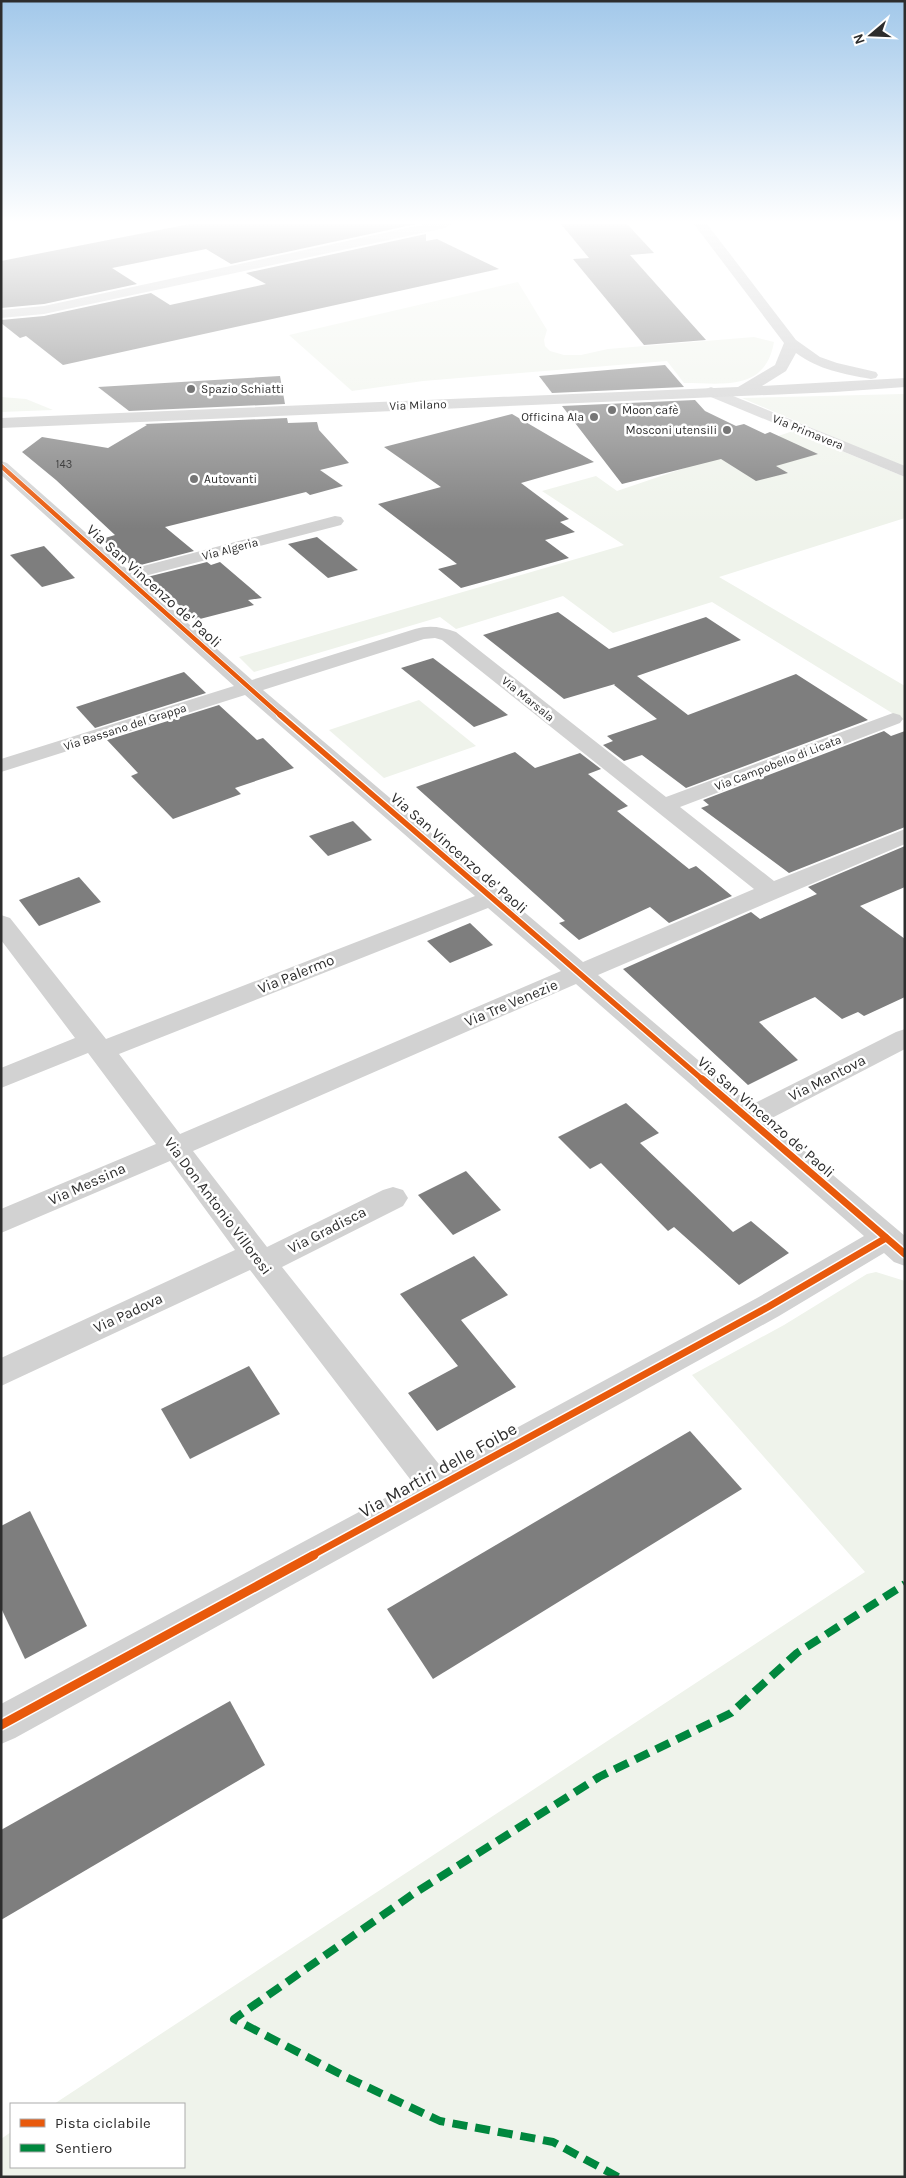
<svg xmlns="http://www.w3.org/2000/svg" width="906" height="2178" font-family="Karla,sans-serif">
	<style>
		.green { fill: #eff3eb }
		.building { fill: #7e7e7e }
		.lines { fill: none; stroke-linecap: round; stroke-linejoin: round }
		.street { fill: #d2d2d2; fill-rule: evenodd }
		.secondary { fill: #cbcbcb; fill-rule: evenodd }
		.quiet { stroke: #00873e; stroke-width: 8; stroke-dasharray: 15 8; stroke-linecap: butt }
		.cycleway-far3-casing { stroke: #fff; stroke-width: 6 }
		.cycleway-far2-casing { stroke: #fff; stroke-width: 8 }
		.cycleway-far1-casing { stroke: #fff; stroke-width: 10 }
		.cycleway-casing { stroke: #fff; stroke-width: 12 }
		.cycleway-far3 { stroke: #e8590c; stroke-width: 4.5 }
		.cycleway-far2 { stroke: #e8590c; stroke-width: 5.5 }
		.cycleway-far1 { stroke: #e8590c; stroke-width: 7 }
		.cycleway { stroke: #e8590c; stroke-width: 9 }
		.poi-dot { fill: #767676; stroke: #fff; stroke-width: 2 }
		.labels { text-anchor: middle; dominant-baseline: central; stroke-width: 5; stroke-linejoin: round; paint-order: stroke }
		.far-number-label { font-size: 11px; fill: #414141 }
		.far-poi-label { font-size: 12px; fill: #2d2d2d; stroke: #fff; text-anchor: start }
		.far-street-label { font-size: 12px; fill: #2d2d2d; stroke: #fff }
		.street-label { font-size: 15px; fill: #2d2d2d; stroke: #fff }
		.near-street-label { font-size: 18px; fill: #2d2d2d; stroke: #fff }
	</style>
	<rect width="100%" height="100%" fill="#fff"/>
	<g class="green">
		<path d="M518 282 547 330 544 340 545 346 550 351 564 355H581L608 349 754 337 774 342C765 392 724 383 684 383L667 361 423 381 352 391 289 335Z"/>
		<polygon points="903,394 905,395 905,468 742,398"/>
		<polygon points="1,397 26,399 53,410 1,412"/>
		<polygon points="793,431 905,477 905,518 719,577 905,686 905,721 712,602 613,633 563,596 456,629 440,617 254,672 239,657 624,545 542,491 596,476 617,491"/>
		<polygon points="419,700 476,746 384,778 329,730"/>
		<polygon points="876,1272 905,1281 905,2177 1,2177 1,2139 11,2132 11,2167 184,2167 184,2104 54,2104 865,1572 692,1375 784,1325 867,1274"/>
	</g>
	<g class="building">
		<polygon points="190,224 416,224 231,264 206,249 112,268 137,284 44,304 1,308 1,261"/>
		<polygon points="561,224 627,224 654,253 630,255 706,340 644,345 573,259 589,258"/>
		<polygon points="426,234 426,241 437,239 499,269 63,365 26,336 20,338 1,323 1,320 44,316 151,293 170,305 266,284 246,273"/>
		<polygon points="665,365 684,387 552,393 539,376"/>
		<polygon points="280,376 285,404 129,411 98,387"/>
		<polygon points="695,400 705,411 736,426 744,424 765,434 770,432 818,454 776,466 788,473 756,481 721,459 622,484 562,406"/>
		<polygon points="512,414 594,462 521,483 569,519 560,522 575,532 545,540 569,558 461,588 438,569 457,564 378,504 441,487 384,447"/>
		<polygon points="287,418 288,423 317,422 319,430 349,463 320,470 343,486 310,495 306,492 165,527 194,551 133,567 102,539 115,535 56,480 22,452 42,437 108,448 147,425 145,424"/>
		<polygon points="317,537 358,570 328,578 288,544"/>
		<polygon points="44,546 75,578 42,587 10,555"/>
		<polygon points="207,562 211,565 220,562 262,598 248,600 254,605 196,620 147,577"/>
		<polygon points="558,612 609,649 706,617 741,640 637,676 688,715 796,674 868,720 686,788 642,755 624,761 603,745 613,741 607,736 657,719 614,685 615,684 564,699 483,635"/>
		<polygon points="433,658 508,715 474,727 401,668"/>
		<polygon points="184,672 206,693 95,728 76,707"/>
		<polygon points="219,705 257,740 263,738 294,768 235,788 241,794 173,819 131,776 138,773 107,740"/>
		<polygon points="884,731 891,736 905,731 905,827 789,873 701,808 709,805 703,800"/>
		<polygon points="515,752 535,768 580,753 601,769 588,774 628,806 617,811 689,869 696,866 732,896 669,923 650,907 579,940 559,923 565,921 416,787"/>
		<polygon points="353,821 372,840 328,856 309,836"/>
		<polygon points="905,846 905,887 860,906 905,939 905,997 864,1016 858,1012 842,1019 815,997 759,1022 798,1060 748,1085 623,969 751,912 760,919 817,894 808,887"/>
		<polygon points="79,877 101,902 39,926 19,900"/>
		<polygon points="470,923 493,945 450,963 427,941"/>
		<polygon points="626,1103 659,1133 640,1143 733,1232 751,1221 789,1253 739,1285 674,1227 668,1231 601,1163 590,1169 558,1137"/>
		<polygon points="466,1171 501,1210 453,1235 418,1195"/>
		<polygon points="474,1256 508,1295 461,1320 516,1387 437,1431 408,1393 458,1366 400,1294"/>
		<polygon points="249,1366 280,1414 190,1459 161,1409"/>
		<polygon points="690,1431 742,1489 433,1679 387,1609"/>
		<polygon points="30,1511 87,1626 25,1659 1,1608 1,1526"/>
		<polygon points="230,1701 265,1765 1,1920 1,1830"/>
	</g>
	<g class="lines">
		<g class="street">
			<polygon points="426,224 451,224 445,228 44,314 1,318 1,310 44,306"/>
			<polygon points="711,387 905,466 905,477 706,395 703,392 706,389"/>
			<path d="M1 461 7 463 128 570 335 516 341 517 344 521 341 525 137 578 252 680 415 629C430 625 441 627 456 632L666 797 893 713 900 715 903 719 900 723 680 807 774 881 905 829V844L598 975 751 1105 896 1032 905 1029V1049L768 1120 905 1236V1266L894 1262 884 1253 779 1316 15 1738 1 1744V1704L413 1483 250 1270 1 1386V1358L235 1250 170 1161 1 1233V1209L156 1144 88 1053 1 1088V1068L75 1038 1 940V915L10 918 106 1039 475 896 245 695 1 772V759L234 686 1 475ZM435 638 442 640 754 889 583 962 263 690 424 639ZM488 908 561 971 180 1134 119 1054ZM576 984 864 1236 757 1298 442 1468 282 1267 403 1206 408 1198 403 1190 393 1187 383 1190 267 1247 193 1151Z"/>
		</g>
		<path class="secondary" d="M694 224H707L796 340 820 357 837 363 876 372 878 375 876 378 871 379C844 374 819 370 796 353L786 371 762 386 905 378V387L835 392 1 428V418L738 387 775 365 784 343Z"/>
		<polyline class="quiet" points="618,2177 553,2142 440,2121 346,2077 234,2019 413,1894 599,1777 731,1713 797,1653 905,1584"/>
		<defs>
			<polyline id="cycleway-far3" points="1,466 281,716"/>
			<polyline id="cycleway-far2" points="280,715 703,1080"/>
			<g id="cycleway-far1">
				<polyline points="702,1079 905,1254"/>
				<polyline points="311,1556 768,1307 886,1238"/>
			</g>
			<polyline id="cycleway" points="1,1725 314,1555"/>
		</defs>
		<use href="#cycleway-far3" class="cycleway-far3-casing"/>
		<use href="#cycleway-far2" class="cycleway-far2-casing"/>
		<use href="#cycleway-far1" class="cycleway-far1-casing"/>
		<use href="#cycleway" class="cycleway-casing"/>
		<use href="#cycleway-far3" class="cycleway-far3"/>
		<use href="#cycleway-far2" class="cycleway-far2"/>
		<use href="#cycleway-far1" class="cycleway-far1"/>
		<use href="#cycleway" class="cycleway"/>
	</g>
	<linearGradient id="sky" x2="0" y2="1"><stop stop-color="#a2c8ea"/><stop offset="0.42" stop-color="#fff"/><stop offset="1" stop-color="#fff" stop-opacity="0"/></linearGradient>
	<rect width="906" height="529" fill="url(#sky)"/>
	<g class="poi-dot">
		<circle cx="191" cy="389" r="5"/>
		<circle cx="612" cy="410" r="5"/>
		<circle cx="594" cy="417" r="5"/>
		<circle cx="727" cy="430" r="5"/>
		<circle cx="194" cy="479" r="5"/>
	</g>
	<g class="labels">
		<g class="far-number-label">
			<text x="64" y="464">143</text>
		</g>
		<g class="far-poi-label">
			<text x="201" y="389">Spazio Schiatti</text>
			<text x="622" y="410">Moon cafè</text>
			<text x="584" y="417" text-anchor="end">Officina Ala</text>
			<text x="717" y="430" text-anchor="end">Mosconi utensili</text>
			<text x="204" y="479">Autovanti</text>
		</g>
		<g class="far-street-label">
			<text transform="translate(418 405) rotate(-2)">Via Milano</text>
			<text transform="translate(808 432) rotate(22)">Via Primavera</text>
			<text transform="translate(230 549) rotate(-15)">Via Algeria</text>
			<text transform="translate(528 699) rotate(39)">Via Marsala</text>
			<text transform="translate(125 727) rotate(-18)">Via Bassano del Grappa</text>
			<text transform="translate(778 763) rotate(-21)">Via Campobello di Licata</text>
		</g>
		<g class="street-label">
			<text transform="translate(154 586) rotate(42)">Via San Vincenzo de' Paoli</text>
			<text transform="translate(459 853) rotate(41)">Via San Vincenzo de' Paoli</text>
			<text transform="translate(296 974) rotate(-22)">Via Palermo</text>
			<text transform="translate(511 1003) rotate(-23)">Via Tre Venezie</text>
			<text transform="translate(827 1078) rotate(-27)">Via Mantova</text>
			<text transform="translate(766 1117) rotate(41)">Via San Vincenzo de' Paoli</text>
			<text transform="translate(87 1184) rotate(-24)">Via Messina</text>
			<text transform="translate(218 1206) rotate(53)">Via Don Antonio Villoresi</text>
			<text transform="translate(327 1230) rotate(-27)">Via Gradisca</text>
			<text transform="translate(128 1313) rotate(-25)">Via Padova</text>
		</g>
		<g class="near-street-label">
			<text transform="translate(438 1470) rotate(-29)">Via Martiri delle Foibe</text>
		</g>
	</g>
	<rect width="906" height="2178" fill="none" stroke="#2d2d2d" stroke-width="5"/>
	<rect x="10" y="2103" width="175" height="65" fill="#ffffff" stroke="#ababab"/>
	<rect x="20" y="2119" width="25" height="8" fill="#e8590c" stroke="#ababab"/>
	<text x="55" y="2128" font-size="15" fill="#2d2d2d">Pista ciclabile</text>
	<rect x="20" y="2144" width="25" height="8" fill="#00873e" stroke="#ababab"/>
	<text x="55" y="2153" font-size="15" fill="#2d2d2d">Sentiero</text>
	<g transform="translate(871 35) rotate(251)" stroke="#ffffff" stroke-width="4" paint-order="stroke">
	<path d="M0-4L9 19L0 12L-9 19Z" fill="#2d2d2d"/>
	<text y="-8" font-size="14" font-weight="bold" text-anchor="middle" fill="#2d2d2d">N</text>
	</g>
</svg>
